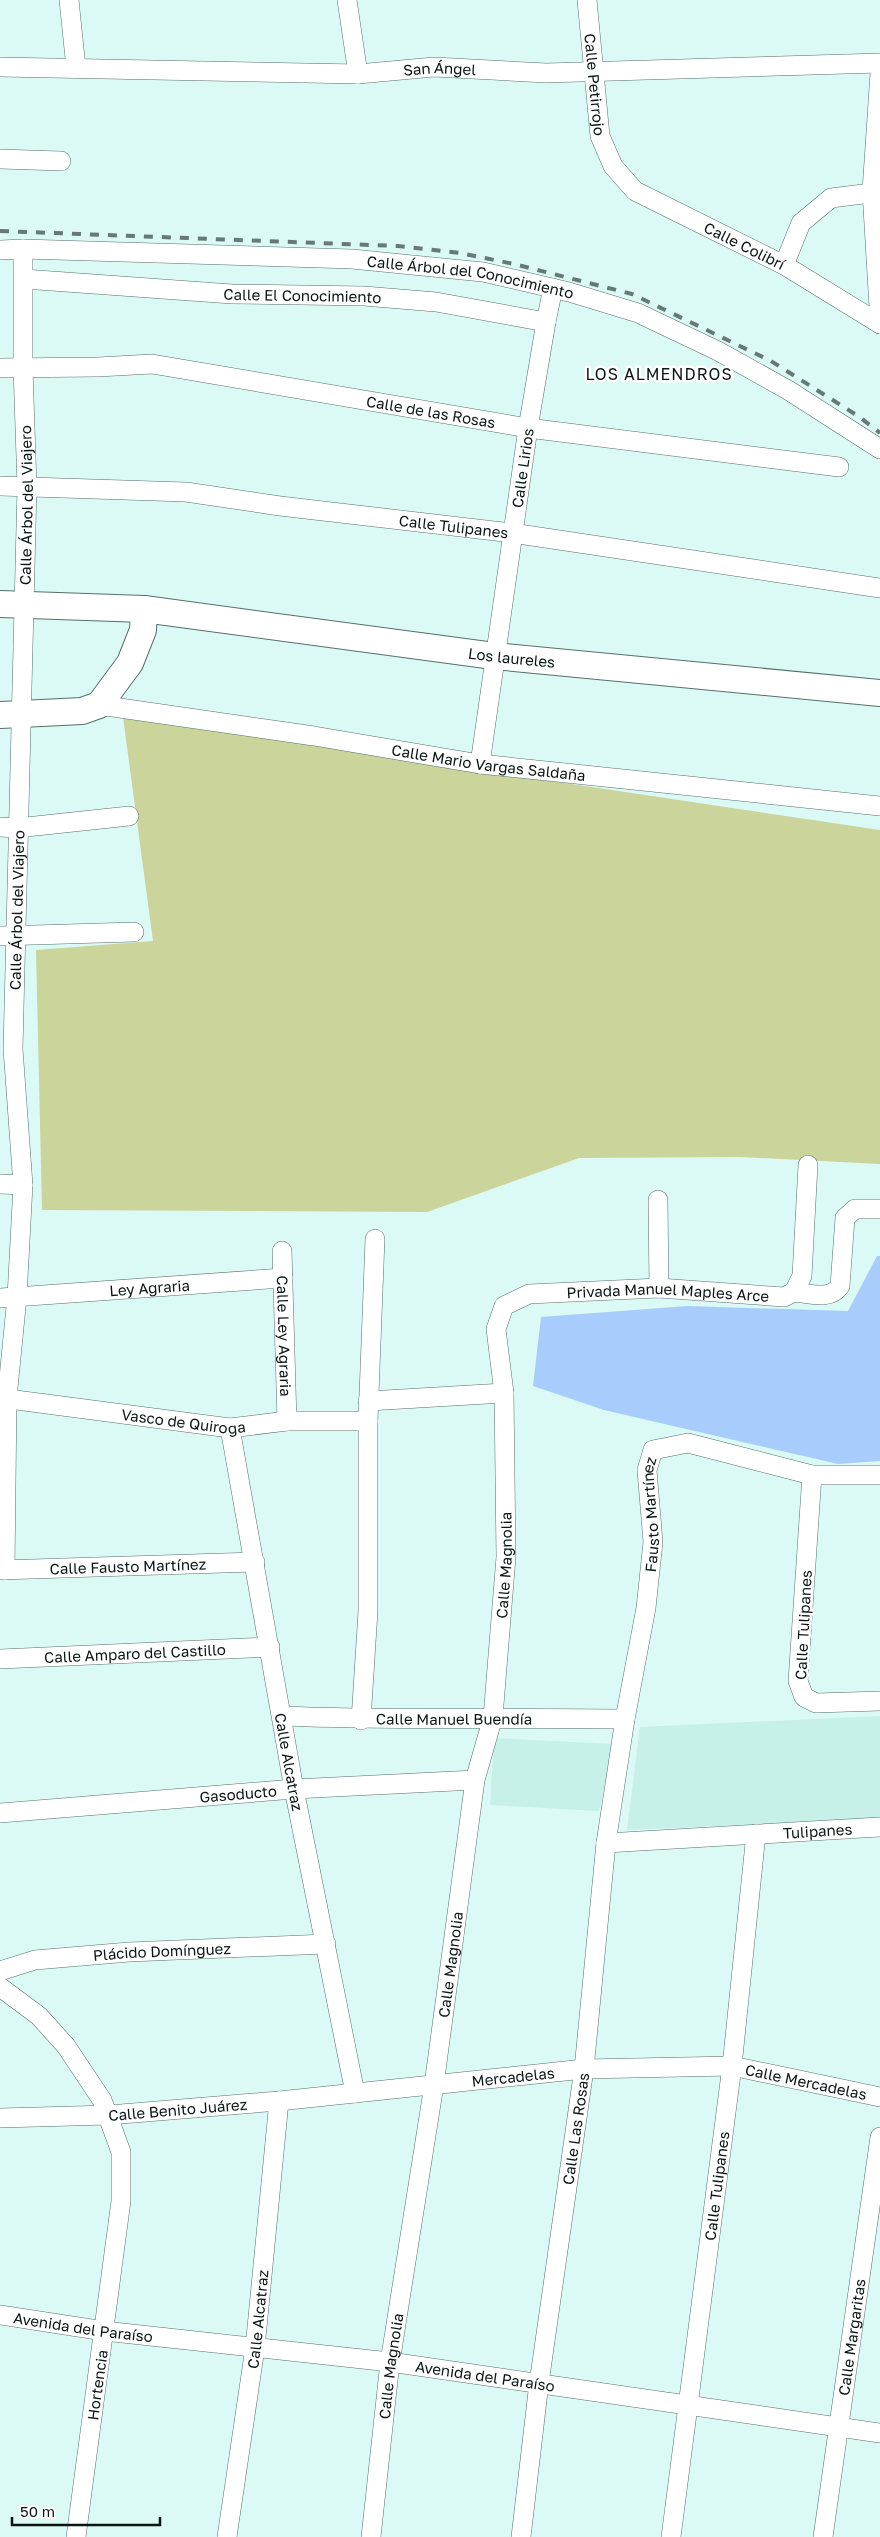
<svg xmlns="http://www.w3.org/2000/svg" width="880" height="2537" font-family="'Golos Text',sans-serif">
	<style>
		.built { fill: #c7f0e9 }
		.green { fill: #cbd49b }
		.water { fill: #a8cdfc }
		.lines { fill: none; stroke-linecap: round; stroke-linejoin: round }
		.street-casing { stroke: #54706b; stroke-width: 20 }
		.secondary-casing { stroke: #54706b; stroke-width: 28 }
		.street { stroke: #fff; stroke-width: 19 }
		.secondary { stroke: #fff; stroke-width: 26 }
		.rail { stroke: #657976; stroke-width: 4; stroke-dasharray: 9 9; stroke-linecap: butt }
		.labels { text-anchor: middle; dominant-baseline: central; stroke-width: 5; stroke-linejoin: round; paint-order: stroke }
		.street-label { font-size: 15px; fill: #0a1514; stroke: #fff }
		.neighbourhood-label { font-size: 16px; letter-spacing: 1px; fill: #0a1514; stroke: #fff }
	</style>
	<rect width="100%" height="100%" fill="#dbfaf5"/>
	<g class="built">
		<polygon points="880,1716 880,1819 627,1830 640,1727"/>
		<polygon points="494,1738 614,1744 599,1811 490,1805"/>
	</g>
	<polygon class="green" points="123,717 880,830 880,1164 740,1157 579,1158 427,1212 42,1210 36,950 153,941"/>
	<polygon class="water" points="877,1256 880,1256 880,1461 838,1464 604,1410 533,1386 541,1317 687,1306 848,1311"/>
	<g class="lines">
		<defs>
			<g id="street">
				<polyline points="69,0 76,68"/>
				<polyline points="347,0 358,74"/>
				<path id="s1" d="M587 0 600 136 613 166 635 191 784 265 880 324"/>
				<path id="s2" d="M0 67 358 74 434 67 546 73 880 63"/>
				<polyline points="0,159 61,161"/>
				<path id="s3" d="M0 250 23 249 352 259 483 272 569 292 638 313 718 351 788 390 880 449"/>
				<polyline points="784,265 801,223 831,198 880,192"/>
				<path id="s4" d="M24 279 232 294 364 296 436 302 546 322 553 288"/>
				<polyline points="880,324 872,191 880,73"/>
				<path id="s5" d="M0 368 98 367 152 364 528 428 839 467"/>
				<path id="s6" d="M0 486 186 492 280 506 512 533 880 588"/>
				<path id="s7" d="M99 705 314 736 480 764 880 806"/>
				<path id="s8" d="M480 764 528 428 546 322"/>
				<polyline points="0,827 17,828 129,816"/>
				<polyline points="0,936 134,932"/>
				<polyline points="0,1184 23,1185"/>
				<polyline points="658,1200 659,1288"/>
				<path id="s9" d="M282 1251 287 1421"/>
				<path d="M794 1292C809 1293 830 1301 840 1286L845 1218 855 1209H880"/>
				<path id="s10" d="M0 1298 283 1278"/>
				<path id="s11" d="M0 1398 230 1428 287 1421H368"/>
				<polyline points="368,1401 504,1393"/>
				<path id="s12" d="M230 1428 294 1789 355 2093"/>
				<polyline points="812,1475 798,1681 804,1697 816,1703 880,1701"/>
				<path id="s13" d="M0 1570 255 1562"/>
				<path id="s14" d="M5 1570 7 1398 17 1297 23 1185 13 1049 27 487 23 368V249"/>
				<path id="s15" d="M0 1659 270 1647"/>
				<path id="s16" d="M283 1716C397 1721 511 1717 625 1719"/>
				<polyline points="361,1720 368,1611 368,1421 375,1239"/>
				<path id="s17" d="M0 1813 294 1789 475 1780"/>
				<path id="s18" d="M606 1843 880 1827"/>
				<path id="s19" d="M0 1971 35 1960 129 1952 326 1944"/>
				<polyline points="0,1987 39,2016 66,2046 102,2100 121,2152 121,2201 76,2537"/>
				<path id="s20" d="M0 2118 109 2115 279 2101 584 2069 732 2066 880 2097"/>
				<path id="s21" d="M0 2315 104 2331 390 2362 880 2433"/>
				<path id="s22" d="M227 2537 255 2348 279 2101"/>
				<path id="s23" d="M371 2537 390 2362 434 2085 475 1780 493 1717 506 1557 504 1393 496 1329 504 1306 529 1294 659 1288 784 1297 794 1292 802 1276 808 1165"/>
				<path id="s24" d="M521 2537 539 2383 584 2069 606 1843 625 1719 646 1608 653 1542 647 1470 653 1450 688 1443 812 1475H880"/>
				<path id="s25" d="M671 2537 732 2066 756 1834"/>
				<path id="s26" d="M823 2537 880 2137"/>
			</g>
			<g id="secondary">
				<path id="s27" d="M0 604 144 609 494 656 880 693"/>
				<polyline points="0,715 82,711 99,705 130,663 143,630 144,609"/>
			</g>
		</defs>
		<use href="#street" class="street-casing"/>
		<use href="#secondary" class="secondary-casing"/>
		<use href="#street" class="street"/>
		<use href="#secondary" class="secondary"/>
		<polyline class="rail" points="0,231 398,246 460,253 514,264 632,294 771,361 858,416 880,433"/>
	</g>
	<g class="labels">
		<g class="street-label">
			<text stroke="none"><textPath href="#s2" startOffset="440">San Ángel</textPath></text>
			<text stroke="none"><textPath href="#s1" startOffset="85">Calle Petirrojo</textPath></text>
			<text stroke="none"><textPath href="#s1" startOffset="325">Calle Colibrí</textPath></text>
			<text stroke="none"><textPath href="#s3" startOffset="472">Calle Árbol del Conocimiento</textPath></text>
			<text stroke="none"><textPath href="#s4" startOffset="279">Calle El Conocimiento</textPath></text>
			<text stroke="none"><textPath href="#s5" startOffset="435">Calle de las Rosas</textPath></text>
			<text stroke="none"><textPath href="#s8" startOffset="299">Calle Lirios</textPath></text>
			<text stroke="none"><textPath href="#s14" startOffset="1066">Calle Árbol del Viajero</textPath></text>
			<text stroke="none"><textPath href="#s6" startOffset="456">Calle Tulipanes</textPath></text>
			<text stroke="none"><textPath href="#s27" startOffset="515">Los laureles</textPath></text>
			<text stroke="none"><textPath href="#s7" startOffset="394">Calle Mario Vargas Saldaña</textPath></text>
			<text stroke="none"><textPath href="#s14" startOffset="661">Calle Árbol del Viajero</textPath></text>
			<text stroke="none"><textPath href="#s10" startOffset="150">Ley Agraria</textPath></text>
			<text stroke="none"><textPath href="#s23" startOffset="1410">Privada Manuel Maples Arce</textPath></text>
			<text stroke="none"><textPath href="#s9" startOffset="85">Calle Ley Agraria</textPath></text>
			<text stroke="none"><textPath href="#s11" startOffset="185">Vasco de Quiroga</textPath></text>
			<text stroke="none"><textPath href="#s24" startOffset="1032">Fausto Martínez</textPath></text>
			<text stroke="none"><textPath href="#s23" startOffset="982">Calle Magnolia</textPath></text>
			<text stroke="none"><textPath href="#s13" startOffset="128">Calle Fausto Martínez</textPath></text>
			<text transform="translate(803 1625) rotate(-87)">Calle Tulipanes</text>
			<text stroke="none"><textPath href="#s15" startOffset="135">Calle Amparo del Castillo</textPath></text>
			<text stroke="none"><textPath href="#s16" startOffset="171">Calle Manuel Buendía</textPath></text>
			<text stroke="none"><textPath href="#s12" startOffset="339">Calle Alcatraz</textPath></text>
			<text stroke="none"><textPath href="#s17" startOffset="239">Gasoducto</textPath></text>
			<text stroke="none"><textPath href="#s18" startOffset="212">Tulipanes</textPath></text>
			<text stroke="none"><textPath href="#s19" startOffset="164">Plácido Domínguez</textPath></text>
			<text stroke="none"><textPath href="#s23" startOffset="578">Calle Magnolia</textPath></text>
			<text stroke="none"><textPath href="#s20" startOffset="515">Mercadelas</textPath></text>
			<text stroke="none"><textPath href="#s20" startOffset="810">Calle Mercadelas</textPath></text>
			<text stroke="none"><textPath href="#s20" startOffset="178">Calle Benito Juárez</textPath></text>
			<text stroke="none"><textPath href="#s24" startOffset="412">Calle Las Rosas</textPath></text>
			<text stroke="none"><textPath href="#s25" startOffset="354">Calle Tulipanes</textPath></text>
			<text stroke="none"><textPath href="#s22" startOffset="220">Calle Alcatraz</textPath></text>
			<text stroke="none"><textPath href="#s21" startOffset="84">Avenida del Paraíso</textPath></text>
			<text stroke="none"><textPath href="#s26" startOffset="202">Calle Margaritas</textPath></text>
			<text stroke="none"><textPath href="#s23" startOffset="172">Calle Magnolia</textPath></text>
			<text stroke="none"><textPath href="#s21" startOffset="489">Avenida del Paraíso</textPath></text>
			<text transform="translate(97 2385) rotate(-82)">Hortencia</text>
		</g>
		<g class="neighbourhood-label">
			<text x="659" y="374">LOS ALMENDROS</text>
		</g>
	</g>
	<path d="M12 2517v8h148v-8" fill="none" stroke="#0a1514" stroke-width="2.5"/>
	<text x="20" y="2517" font-size="15" fill="#0a1514" stroke="#ffffff" stroke-width="4" paint-order="stroke">50 m</text>
</svg>
